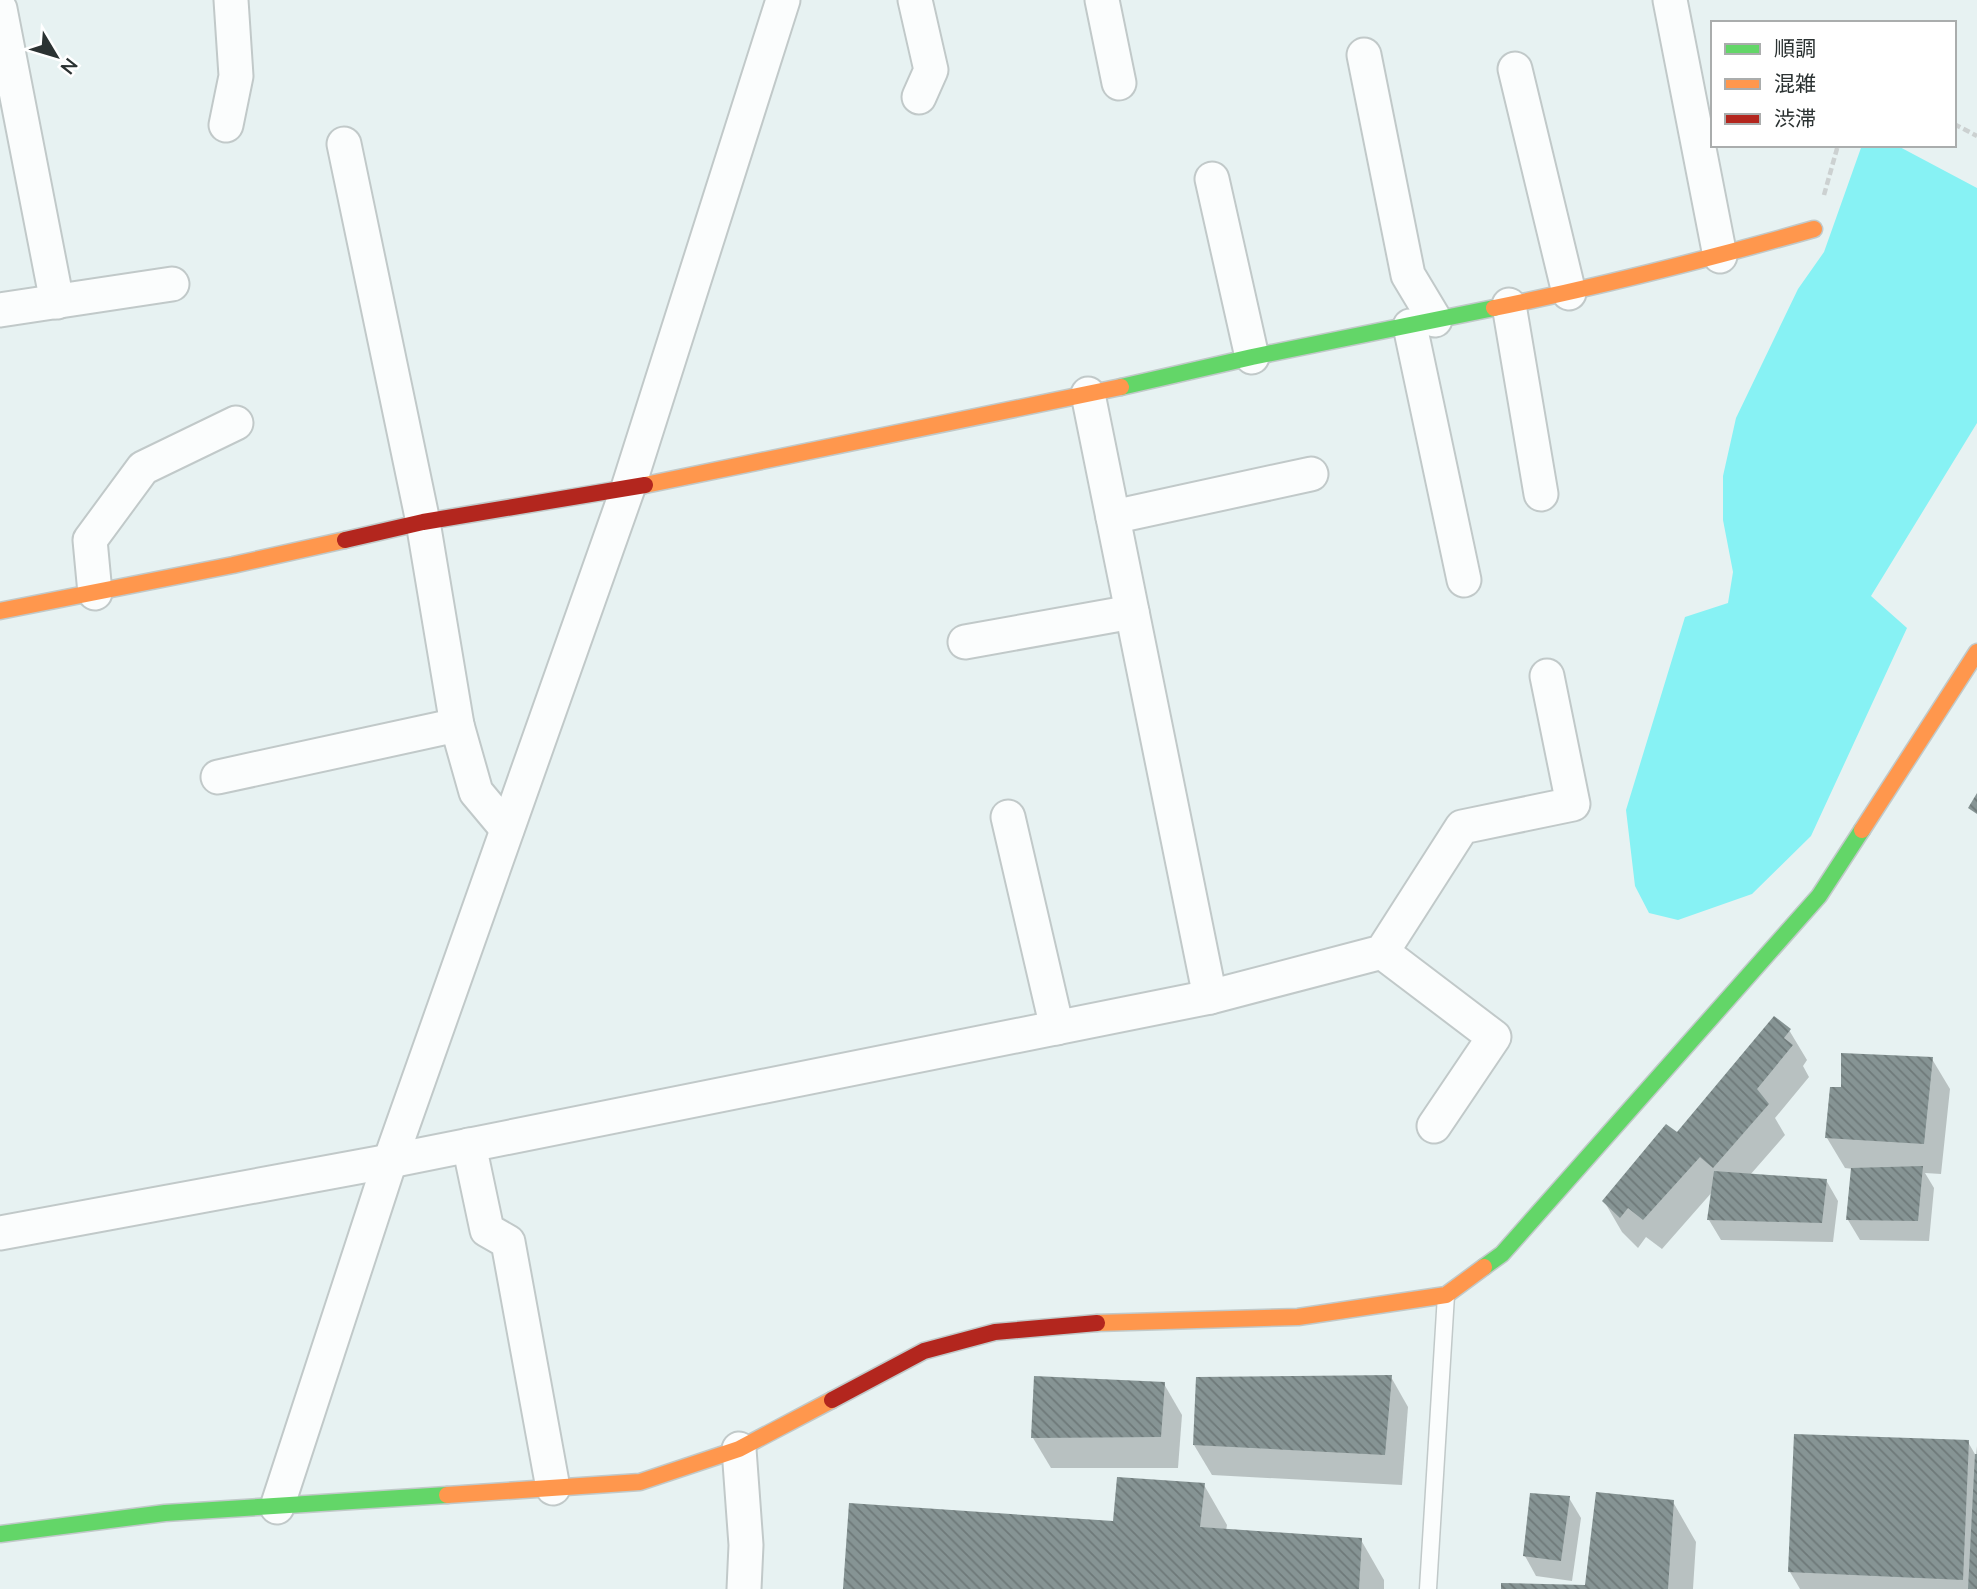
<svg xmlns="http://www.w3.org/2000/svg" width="1977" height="1589" font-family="'Nunito Sans','Noto Sans JP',sans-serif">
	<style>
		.water { fill: #87f2f4 }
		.shadow { fill: #0003 }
		.building { fill: url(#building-back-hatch) }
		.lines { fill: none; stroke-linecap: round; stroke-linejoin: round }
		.lane-casing { stroke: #c1c9c9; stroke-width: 19 }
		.street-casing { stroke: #c1c9c9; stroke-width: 37 }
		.fast-casing { stroke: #c1c9c9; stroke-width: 19 }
		.slow-casing { stroke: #c1c9c9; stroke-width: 19 }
		.jam-casing { stroke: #c1c9c9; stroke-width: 19 }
		.path { stroke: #ccd1d1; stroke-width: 4.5; stroke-dasharray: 7 3.5; stroke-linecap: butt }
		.lane { stroke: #fbfdfd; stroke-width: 16 }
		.street { stroke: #fbfdfd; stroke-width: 33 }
		.fast { stroke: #63d668; stroke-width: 16 }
		.slow { stroke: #ff974d; stroke-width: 16 }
		.jam { stroke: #b3261e; stroke-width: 16 }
	</style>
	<defs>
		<pattern id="building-back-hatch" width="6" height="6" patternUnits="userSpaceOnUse" patternTransform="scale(1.75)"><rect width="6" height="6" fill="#869494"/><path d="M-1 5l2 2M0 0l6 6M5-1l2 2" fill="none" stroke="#6e7979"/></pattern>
	</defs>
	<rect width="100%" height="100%" fill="#e7f2f2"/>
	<polygon class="water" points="1862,145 1896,145 1977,188 1977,423 1871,596 1907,628 1811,836 1752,894 1678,920 1649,913 1635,886 1626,810 1685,617 1728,603 1733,572 1723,520 1723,476 1736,418 1798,289 1824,252"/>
	<g class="shadow">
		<polygon points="1789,1030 1807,1060 1803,1066 1809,1077 1775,1118 1785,1135 1750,1175 1826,1180 1838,1201 1833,1242 1721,1240 1709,1220 1713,1191 1662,1249 1646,1237 1638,1248 1622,1232 1604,1201"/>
		<polygon points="1932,1059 1950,1089 1941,1174 1925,1173 1934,1188 1929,1241 1860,1240 1848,1220 1853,1169 1845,1168 1827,1138 1843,1089"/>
		<polygon points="1391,1377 1408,1407 1402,1485 1212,1475 1194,1445"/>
		<polygon points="1164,1384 1182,1415 1178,1468 1051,1468 1033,1438"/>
		<polygon points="1968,1442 1976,1456 1977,1446 1977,1589 1800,1589 1790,1572"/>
		<polygon points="1204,1485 1227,1525 1226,1531 1361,1540 1384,1580 1384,1589 845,1589 1115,1523"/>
		<polygon points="1569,1498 1581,1518 1572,1581 1536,1576 1525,1556"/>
		<polygon points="1673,1502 1696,1542 1693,1589 1503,1589 1586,1587"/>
	</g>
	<g class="building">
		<polygon points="1977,793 1977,814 1968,808"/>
		<polygon points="1774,1016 1791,1029 1784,1038 1793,1045 1757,1089 1769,1104 1713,1168 1700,1157 1643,1220 1628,1208 1620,1218 1602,1201 1666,1124 1677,1132"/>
		<polygon points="1841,1053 1933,1057 1924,1144 1825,1138 1830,1087 1841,1087"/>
		<polygon points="1923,1166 1918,1221 1846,1220 1851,1168"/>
		<polygon points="1714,1171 1827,1179 1822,1223 1707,1220"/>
		<polygon points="1392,1375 1385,1455 1193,1445 1196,1377"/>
		<polygon points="1034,1376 1165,1382 1161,1437 1031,1438"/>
		<polygon points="1794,1434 1969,1440 1963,1580 1788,1572"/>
		<polygon points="1975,1454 1977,1454 1977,1589 1968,1589"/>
		<polygon points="1117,1477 1205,1483 1200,1527 1362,1538 1359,1589 843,1589 849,1503 1113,1521"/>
		<polygon points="1596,1492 1674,1500 1668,1589 1501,1589 1501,1583 1585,1585"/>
		<polygon points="1530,1493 1570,1496 1561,1561 1523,1556"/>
	</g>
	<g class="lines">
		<defs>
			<polyline id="lane" points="1428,1589 1446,1295"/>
			<g id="street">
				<polyline points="915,0 931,70 919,97"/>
				<polyline points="1102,0 1119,83"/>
				<polyline points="1670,0 1720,256"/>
				<polyline points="0,9 57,302"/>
				<polyline points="1364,55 1408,275 1435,320"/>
				<polyline points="1515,69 1569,293"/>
				<polyline points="226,125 236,76 231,0"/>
				<polyline points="344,144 423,522 457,725 476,792 507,829"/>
				<polyline points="1212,179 1252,357"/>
				<polyline points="1509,305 1541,494"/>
				<polyline points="0,310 172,284"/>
				<polyline points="1410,326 1464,580"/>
				<polyline points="1088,394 1210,997"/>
				<polyline points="1113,517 1311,474"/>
				<polyline points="95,593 90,540 143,468 236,423"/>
				<polyline points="965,642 1132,612"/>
				<polyline points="218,777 457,725"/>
				<polyline points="1008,817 1057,1028"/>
				<polyline points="1382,952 1494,1037 1434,1126"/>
				<polyline points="469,1145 487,1230 508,1242 553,1488"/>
				<polyline points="0,1233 390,1161 1210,997 1382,952 1462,827 1573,804 1547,676"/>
				<polyline points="739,1449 746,1545 744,1589"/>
				<polyline points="277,1507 390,1161 628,488 783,0"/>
			</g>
			<g id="fast">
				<polyline points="1121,387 1252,357 1494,308"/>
				<polyline points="1484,1267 1502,1254 1819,896 1862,830"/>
				<polyline points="0,1534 165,1513 447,1495"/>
			</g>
			<g id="slow">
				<path d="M1494 308C1602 286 1708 259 1814 229"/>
				<polyline points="645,485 1121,387"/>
				<polyline points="0,611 233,565 345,540"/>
				<polyline points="1862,830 1977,652"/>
				<polyline points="1097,1323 1298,1317 1446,1295 1484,1267"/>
				<polyline points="447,1495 640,1482 739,1449 832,1400"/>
			</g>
			<g id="jam">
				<polyline points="345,540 423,522 645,485"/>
				<polyline points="832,1400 924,1351 995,1332 1097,1323"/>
			</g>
		</defs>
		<use href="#lane" class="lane-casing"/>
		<use href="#street" class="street-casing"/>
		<use href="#fast" class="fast-casing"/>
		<use href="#slow" class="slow-casing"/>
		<use href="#jam" class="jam-casing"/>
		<g class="path">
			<polyline points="1954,124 1977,136"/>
			<polyline points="1824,195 1838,145"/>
		</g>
		<use href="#lane" class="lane"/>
		<use href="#street" class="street"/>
		<use href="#fast" class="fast"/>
		<use href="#slow" class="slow"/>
		<use href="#jam" class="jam"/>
	</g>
	<rect x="1711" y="21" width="245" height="126" fill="#ffffff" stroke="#aaadad" stroke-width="2"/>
	<rect x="1725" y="44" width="35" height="10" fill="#63d668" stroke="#aaadad" stroke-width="2"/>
	<text x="1774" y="56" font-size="21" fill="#2b3232">順調</text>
	<rect x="1725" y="79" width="35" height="10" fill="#ff974d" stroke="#aaadad" stroke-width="2"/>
	<text x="1774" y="91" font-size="21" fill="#2b3232">混雑</text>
	<rect x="1725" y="114" width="35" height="10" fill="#b3261e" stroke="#aaadad" stroke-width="2"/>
	<text x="1774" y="126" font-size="21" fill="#2b3232">渋滞</text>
	<g transform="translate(56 56) rotate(128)" stroke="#ffffff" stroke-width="5" paint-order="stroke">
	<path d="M0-5L12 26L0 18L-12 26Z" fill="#2b3232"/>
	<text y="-10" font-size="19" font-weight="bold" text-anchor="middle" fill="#2b3232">N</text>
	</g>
</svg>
